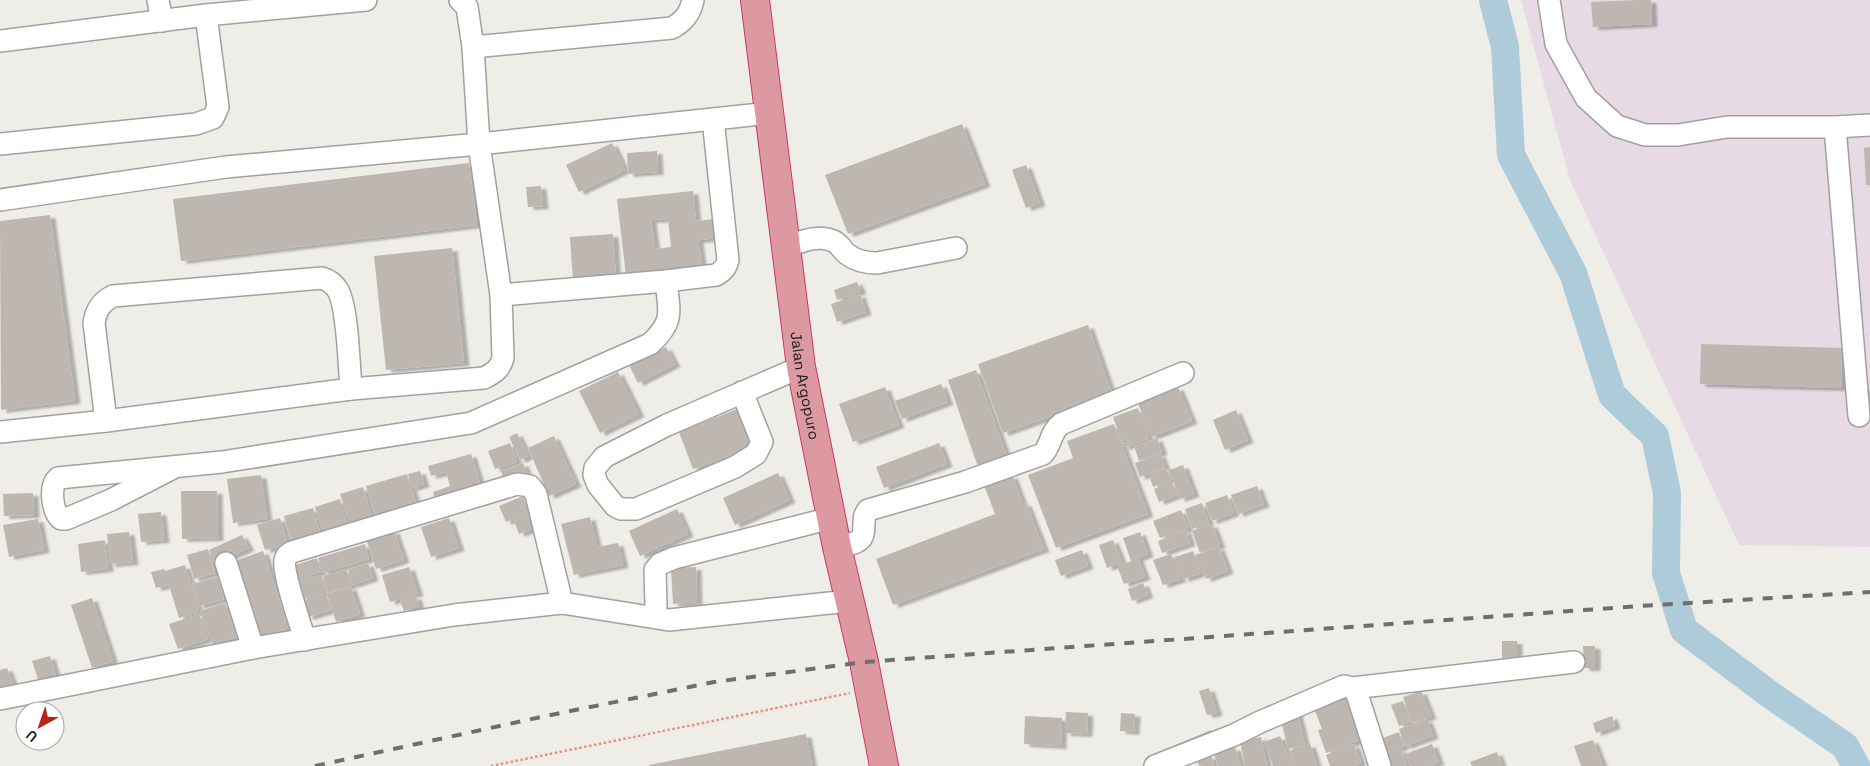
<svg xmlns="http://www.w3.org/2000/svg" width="1870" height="766" font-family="'Space Grotesk',sans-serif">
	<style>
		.industrial { fill: #e8dae4 }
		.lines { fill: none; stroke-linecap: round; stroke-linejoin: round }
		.river { stroke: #adcbd8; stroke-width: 28 }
		.building { fill: #bdb6b1; fill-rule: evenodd; filter: url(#shadow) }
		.minor-casing { stroke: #a1a1a1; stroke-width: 24 }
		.highway-casing { stroke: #c73b62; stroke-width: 30 }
		.path { stroke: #ea907e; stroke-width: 2.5; stroke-dasharray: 2.5 2.5; stroke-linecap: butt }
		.minor { stroke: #fff; stroke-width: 21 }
		.highway { stroke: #dd99a1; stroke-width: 28 }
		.rail { stroke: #6e6e6e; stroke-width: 4; stroke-dasharray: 10 10; stroke-linecap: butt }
		.labels { text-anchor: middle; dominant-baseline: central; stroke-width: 4; stroke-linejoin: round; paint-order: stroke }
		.street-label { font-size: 15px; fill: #202020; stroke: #fff }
	</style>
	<defs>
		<filter id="shadow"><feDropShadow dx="5.5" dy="3" stdDeviation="1" flood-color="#0004"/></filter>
	</defs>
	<rect width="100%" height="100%" fill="#efede8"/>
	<polygon class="industrial" points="1521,0 1870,0 1870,547 1739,545 1570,180"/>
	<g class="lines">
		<polyline class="river" points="1493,0 1505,47 1511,155 1573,273 1612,395 1655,436 1667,493 1666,573 1684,630 1772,696 1845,746 1856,766"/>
	</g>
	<g class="building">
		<polygon points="1638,0 1651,0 1652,24 1593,27 1591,2"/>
		<polygon points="962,124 985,184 848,234 825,175"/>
		<polygon points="612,143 625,170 579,192 566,165"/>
		<polygon points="1870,147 1870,185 1866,185 1864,148"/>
		<polygon points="657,151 658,172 628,174 627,153"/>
		<polygon points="469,163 477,225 181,261 173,199"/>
		<polygon points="1026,165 1040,203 1026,208 1012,170"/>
		<polygon points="541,186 543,206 528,207 526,187"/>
		<path d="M693 191 696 221 715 219 717 238 698 240 702 268 626 276 617 199ZM668 219 671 247 655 249 651 220Z"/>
		<polygon points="50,215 75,401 1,410 0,221"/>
		<polygon points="613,234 616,278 573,281 570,237"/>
		<polygon points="452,248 464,363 386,370 374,256"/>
		<polygon points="857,282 861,291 837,300 834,290"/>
		<polygon points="860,294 866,312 837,322 831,304"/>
		<polygon points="1088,325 1112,394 1003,433 978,364"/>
		<polygon points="1701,344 1842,348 1841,388 1700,384"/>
		<polygon points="666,347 675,364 638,383 629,365"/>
		<polygon points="976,370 1007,457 978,467 948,380"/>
		<polygon points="618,372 639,414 600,433 579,391"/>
		<polygon points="941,384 948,402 902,419 895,401"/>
		<polygon points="885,387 899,425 853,442 839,404"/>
		<polygon points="1178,387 1192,421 1151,437 1138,403"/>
		<polygon points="1867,390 1870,390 1870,410 1869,410"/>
		<polygon points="1138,408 1149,438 1124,447 1113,417"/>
		<polygon points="737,409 752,447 693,469 679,432"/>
		<polygon points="1236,410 1248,440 1225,450 1213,420"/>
		<polygon points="1114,424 1148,514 1056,548 1028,475 1073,458 1067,441"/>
		<polygon points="517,433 528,456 520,460 509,437"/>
		<polygon points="554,436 576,484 549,496 528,448"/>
		<polygon points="1157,438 1162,452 1139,461 1134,446"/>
		<polygon points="510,443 517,462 495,469 488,451"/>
		<polygon points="939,443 947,464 884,488 876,467"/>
		<polygon points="471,454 482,490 436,504 433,492 450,486 446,472 431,476 428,466"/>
		<polygon points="1160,454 1165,467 1140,477 1135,463"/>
		<polygon points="523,463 528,477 506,485 501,471"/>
		<polygon points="1183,465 1194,494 1180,499 1169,470"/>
		<polygon points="1166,468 1171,480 1153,487 1149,475"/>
		<polygon points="420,471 424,484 412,488 408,474"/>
		<polygon points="778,473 790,500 735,525 723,498"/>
		<polygon points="407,474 419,512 378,525 366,486"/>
		<polygon points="261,475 267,519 233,523 227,479"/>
		<polygon points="1012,475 1023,504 1026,503 1044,549 893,605 876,559 995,514 984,485"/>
		<polygon points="1172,482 1177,495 1159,502 1154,489"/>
		<polygon points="1257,486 1264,504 1238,514 1231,495"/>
		<polygon points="363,487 373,520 351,527 340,494"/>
		<polygon points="181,491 217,491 218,538 182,539"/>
		<polygon points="33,493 34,515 4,516 3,494"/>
		<polygon points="1227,495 1234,513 1212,521 1205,503"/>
		<polygon points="523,496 529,513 506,522 499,506"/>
		<polygon points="340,499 348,528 324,535 315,507"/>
		<polygon points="1202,503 1209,523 1192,529 1185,509"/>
		<polygon points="313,508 321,535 292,543 284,516"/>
		<polygon points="677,509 688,534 640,556 629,531"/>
		<polygon points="1181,510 1188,528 1160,538 1153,521"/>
		<polygon points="161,512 164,540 141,542 138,514"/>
		<polygon points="531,515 536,527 519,534 514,521"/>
		<polygon points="590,517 597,547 618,543 623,565 574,575 561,524"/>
		<polygon points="280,518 288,544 265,550 257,525"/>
		<polygon points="449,518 459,548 431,557 421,527"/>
		<polygon points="38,519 44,550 9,557 3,525"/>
		<polygon points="1212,524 1220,545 1200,553 1192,531"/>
		<polygon points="394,530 404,560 376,569 366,539"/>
		<polygon points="1186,530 1190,543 1162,553 1158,541"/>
		<polygon points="129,532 133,562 110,564 107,534"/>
		<polygon points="1140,532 1148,554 1138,558 1145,577 1124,584 1117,566 1131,561 1123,538"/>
		<polygon points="242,535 249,548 215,563 209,550"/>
		<polygon points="105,540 108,569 81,572 78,544"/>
		<polygon points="1113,540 1122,562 1107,568 1099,545"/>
		<polygon points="365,544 369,559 323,573 318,558"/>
		<polygon points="1219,547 1228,571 1206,579 1196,555"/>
		<polygon points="208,549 215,573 194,579 187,555"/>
		<polygon points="1082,550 1088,566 1061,576 1055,560"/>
		<polygon points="263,551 289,628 258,638 232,562"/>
		<polygon points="1193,551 1201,573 1184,579 1175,557"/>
		<polygon points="1171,554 1181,579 1163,585 1153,560"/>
		<polygon points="317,558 321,572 294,581 289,567"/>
		<polygon points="368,563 373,578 352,585 348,570"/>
		<polygon points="185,565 199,612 179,618 169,585 156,588 151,572 164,569 165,571"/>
		<polygon points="409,567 418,593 390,602 382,575"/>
		<polygon points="696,567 697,602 673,604 671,568"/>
		<polygon points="346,569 352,585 328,593 323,576"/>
		<polygon points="321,575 327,592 301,600 296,582"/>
		<polygon points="218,577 224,599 199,606 192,584"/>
		<polygon points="1143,583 1148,595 1132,601 1128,589"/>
		<polygon points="351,587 360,614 336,622 327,594"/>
		<polygon points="326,594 331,610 308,617 303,601"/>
		<polygon points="416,596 419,606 404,611 400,601"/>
		<polygon points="92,598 113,661 92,668 71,605"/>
		<polygon points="225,603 237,637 213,646 200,611"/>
		<polygon points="199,614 208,639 178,649 169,624"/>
		<rect x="1502" y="641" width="15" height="21"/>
		<polygon points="1583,646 1595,646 1595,668 1584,668"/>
		<polygon points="50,656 56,676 39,682 32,661"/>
		<polygon points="7,668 14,687 0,692 0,670"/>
		<polygon points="1209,688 1217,713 1207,715 1199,691"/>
		<polygon points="1421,691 1431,716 1412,723 1403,697"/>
		<polygon points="1352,694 1360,714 1352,717 1360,740 1326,753 1318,730 1322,729 1314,708"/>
		<polygon points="1403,701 1411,722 1399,726 1391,705"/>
		<polygon points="1066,712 1088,713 1087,734 1065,733"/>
		<polygon points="1297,712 1305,745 1288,749 1280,716"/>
		<polygon points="1121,713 1135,714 1134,732 1120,731"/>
		<polygon points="1025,716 1062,718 1061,746 1024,744"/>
		<polygon points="1612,716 1615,726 1596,733 1593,723"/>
		<polygon points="1427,719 1433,736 1405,746 1399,729"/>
		<polygon points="1211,730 1215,739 1170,758 1166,749"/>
		<polygon points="1399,732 1404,746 1380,756 1375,741"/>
		<polygon points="806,734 812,766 649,766 649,765"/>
		<polygon points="1280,736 1292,766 1273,766 1264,742"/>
		<polygon points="1261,737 1267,766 1245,766 1240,741"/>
		<polygon points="1593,740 1603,766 1581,766 1574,746"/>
		<polygon points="1310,744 1317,766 1294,766 1289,751"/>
		<polygon points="1354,744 1361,763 1353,766 1330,766 1326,755"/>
		<polygon points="1432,744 1439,762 1428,766 1410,766 1405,754"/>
		<polygon points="1235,747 1241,766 1218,766 1214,753"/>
		<polygon points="1401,749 1407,766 1384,766 1381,757"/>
		<polygon points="1497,752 1502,766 1472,766 1470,762"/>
		<polygon points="1211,755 1214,766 1199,766 1197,760"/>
	</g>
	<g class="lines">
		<defs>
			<g id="minor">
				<polyline points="158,0 162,21"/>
				<path d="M460 0 467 7 473 47 672 28C684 21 690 14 693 0"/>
				<polyline points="1549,0 1556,44 1586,98 1617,126 1645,135 1678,135 1727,127 1835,127 1870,125"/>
				<polyline points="0,41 206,15 366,0"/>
				<polyline points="1835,127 1859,416"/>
				<polyline points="0,144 196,124 213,118 218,107 206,15"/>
				<polyline points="0,200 226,167 479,144 770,113"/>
				<path d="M787 246C801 242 819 234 833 241 839 243 842 250 847 254 856 261 866 263 877 263L956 248"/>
				<path d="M501 295 666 281 716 275C723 271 726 268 728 260L713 119"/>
				<polyline points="742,392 762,442 756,454 735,467 636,509 621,509 615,506 598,485 594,475 595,468 604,457 667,425 801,367"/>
				<path d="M106 421 94 323C96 310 101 302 113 296L322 278C328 280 333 283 337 289 348 304 349 368 351 389"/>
				<path d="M0 432 106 421 351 389 484 378C494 373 500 369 503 358L501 295 479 144 473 47"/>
				<path d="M173 468 111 500 66 519H61C52 511 49 486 58 478L222 462 471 423 650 344C675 321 669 312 666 281"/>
				<path d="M837 547C843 546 850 545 856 542 870 536 859 520 868 510L965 482 1043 454C1051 445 1051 431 1061 424L1183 373"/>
				<polyline points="226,563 253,648"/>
				<polyline points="656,606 655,570 660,564 674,558 831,518"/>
				<path d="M305 640C301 626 282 572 285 560 286 556 288 554 292 552L517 484 530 486 536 494 562 603"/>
				<polyline points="1353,688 1574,662"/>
				<polyline points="0,699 253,648 454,615 562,603 669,620 849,601"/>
				<polyline points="1155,766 1234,735 1260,722 1344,686 1353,688 1357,694 1380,766"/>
			</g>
			<g id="highway">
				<path id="s1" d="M755 0 801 367 837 547 864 662 884 766"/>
			</g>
		</defs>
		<use href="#minor" class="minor-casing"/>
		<use href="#highway" class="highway-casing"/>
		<polyline class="path" points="491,766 850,693"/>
		<use href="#minor" class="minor"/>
		<use href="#highway" class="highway"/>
		<polyline class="rail" points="315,766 541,717 714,682 864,662 1640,606 1870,592"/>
	</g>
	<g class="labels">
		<g class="street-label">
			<text stroke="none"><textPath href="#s1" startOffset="389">Jalan Argopuro</textPath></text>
		</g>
	</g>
	<g transform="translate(40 726) rotate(220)"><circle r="24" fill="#ffffff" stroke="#a6a6a6"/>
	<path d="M0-4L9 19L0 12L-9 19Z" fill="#b92217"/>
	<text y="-8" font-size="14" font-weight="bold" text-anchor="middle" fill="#202020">U</text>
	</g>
</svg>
